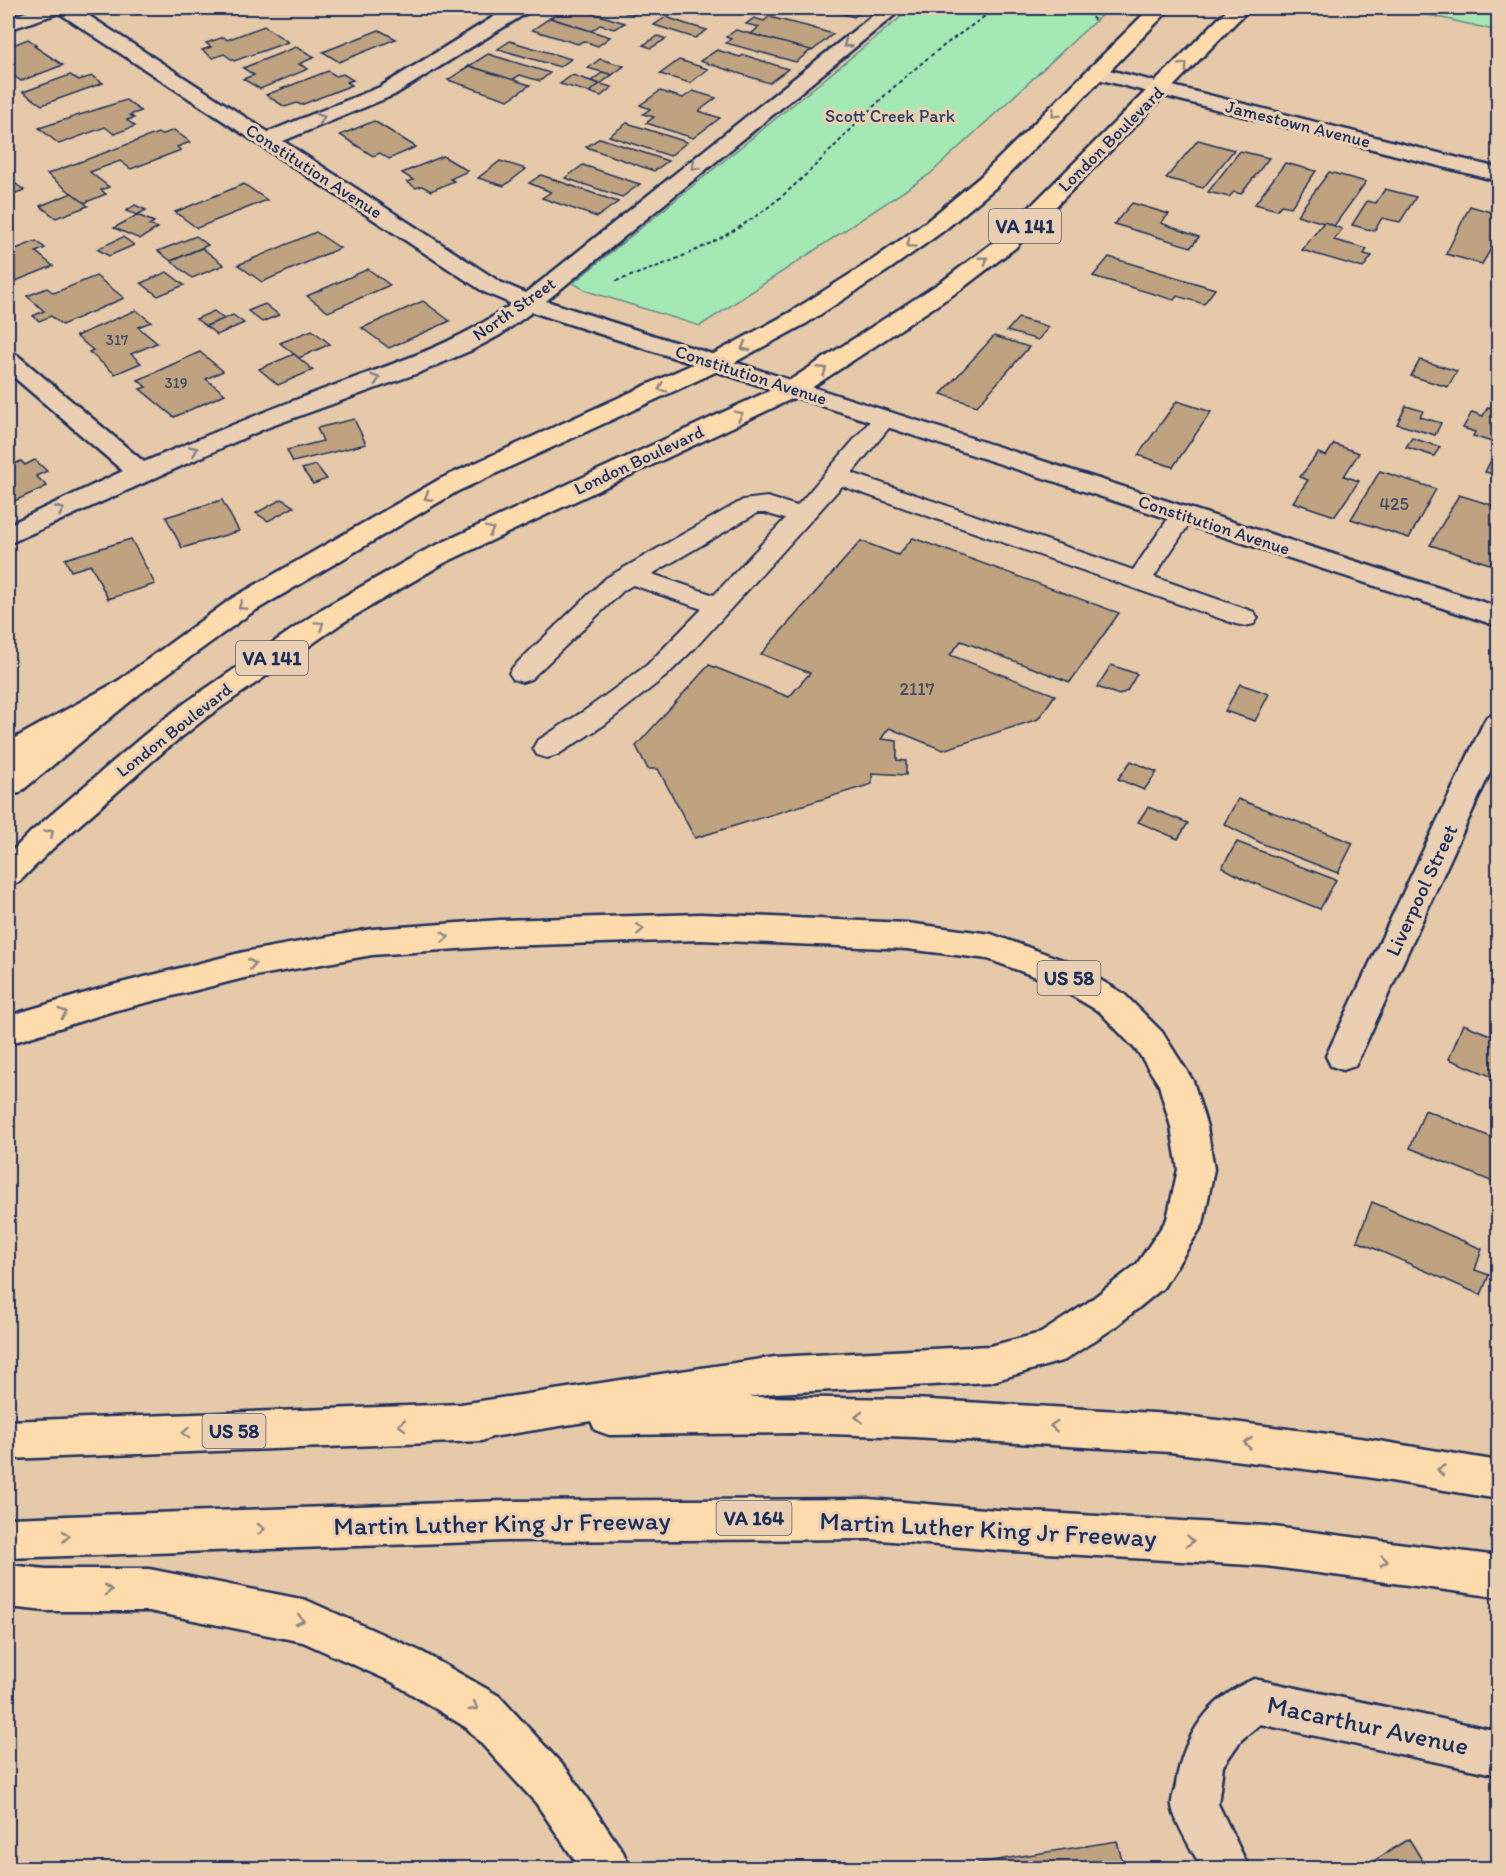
<svg xmlns="http://www.w3.org/2000/svg" width="1506" height="1876" font-family="Itim,sans-serif">
	<style>
		.green { fill: #a4e9b4; stroke: #608c89; stroke-width: 1.5 }
		.building { fill: #bfa380; stroke: #1b2f5e; stroke-width: 1.5 }
		.lines { fill: none; stroke-linecap: round; stroke-linejoin: round }
		.service-casing { stroke: #1b2f5e; stroke-width: 4 }
		.minor-casing { stroke: #1b2f5e; stroke-width: 5 }
		.tertiary-casing { stroke: #1b2f5e; stroke-width: 5 }
		.primary-casing { stroke: #1b2f5e; stroke-width: 5 }
		.motorway-casing { stroke: #1b2f5e; stroke-width: 5 }
		.path { stroke: #1b2f5e; stroke-width: 2; stroke-dasharray: 4 3; stroke-linecap: butt }
		.service { fill: #ebcfb2; fill-rule: evenodd }
		.minor { fill: #ebcfb2; fill-rule: evenodd }
		.tertiary { fill: #ebcfb2; fill-rule: evenodd }
		.primary { fill: #fedbac; fill-rule: evenodd }
		.motorway { fill: #fedbac; fill-rule: evenodd }
		.oneway { stroke: #837f88 }
		.oneway2 { stroke: #8c8585 }
		.labels { text-anchor: middle; dominant-baseline: central; stroke-width: 6; stroke-linejoin: round; paint-order: stroke }
		.far-number-label { font-size: 15px; fill: #444c66 }
		.far-park-label { font-size: 18px; fill: #294267; stroke: #ebcfb2 }
		.far-street-label { font-size: 18px; fill: #1b2f5e; stroke: #ebcfb2 }
		.number-label { font-size: 18px; fill: #444c66 }
		.shield { fill: #ebcfb2; stroke: #595f77; stroke-width: 1.5 }
		.shield-label { font-size: 20px; font-weight: bold; fill: #1b2f5e }
		.street-label { font-size: 21px; fill: #1b2f5e; stroke: #ebcfb2 }
		.near-street-label { font-size: 26px; fill: #1b2f5e; stroke: #ebcfb2 }
	</style>
	<rect width="100%" height="100%" fill="#e6c9a9"/>
	<filter id="ink" filterUnits="userSpaceOnUse"><feTurbulence type="fractalNoise" baseFrequency=".0167" numOctaves="2"/><feDisplacementMap in="SourceGraphic" scale="12" xChannelSelector="R" yChannelSelector="G"/><feConvolveMatrix kernelMatrix="1 2 1 2 8 2 1 2 1" color-interpolation-filters="sRGB"/></filter>
	<g filter="url(#ink)">
		<g class="green">
			<polygon points="912,8 1109,8 930,174 700,326 587,291 573,283"/>
			<polygon points="1399,8 1498,8 1498,31 1494,30"/>
		</g>
		<g class="building">
			<polygon points="454,8 482,8 473,13"/>
			<polygon points="567,8 576,8 625,23 614,29 600,25 591,31 550,18"/>
			<polygon points="608,8 644,8 634,15"/>
			<polygon points="820,8 866,8 854,17"/>
			<polygon points="666,17 686,24 707,30 695,38 654,25"/>
			<polygon points="769,17 806,26 833,34 812,51 751,34 759,27 746,24 754,18 764,21"/>
			<polygon points="550,18 591,31 610,37 598,46 583,41 578,44 532,30"/>
			<polygon points="264,26 288,42 234,61 224,54 213,58 202,50 211,47 206,43 224,37 227,40"/>
			<polygon points="379,30 396,39 339,62 323,52"/>
			<polygon points="736,30 811,50 796,62 726,43 731,39 726,37"/>
			<polygon points="658,36 666,39 651,48 643,45"/>
			<polygon points="28,39 37,45 34,46 63,65 21,81 8,72 8,57 14,55 8,51 8,47"/>
			<polygon points="510,41 516,43 571,59 560,67 498,49"/>
			<polygon points="296,47 315,57 299,64 308,69 260,89 243,79 254,75 243,68"/>
			<polygon points="717,50 740,57 744,55 788,69 769,83 700,61"/>
			<polygon points="488,54 550,73 540,81 520,75 512,80 469,66"/>
			<polygon points="600,59 624,66 612,75 588,68"/>
			<polygon points="679,60 708,69 690,83 660,74"/>
			<polygon points="469,66 498,75 530,85 508,100 448,80"/>
			<polygon points="328,71 336,76 343,74 353,80 347,82 352,85 301,105 297,103 285,107 266,95"/>
			<polygon points="603,72 612,75 600,84 591,81"/>
			<polygon points="70,75 79,80 92,76 103,83 42,105 23,92"/>
			<polygon points="572,75 591,81 600,84 589,92 560,84"/>
			<polygon points="600,84 612,87 601,96 589,92"/>
			<polygon points="660,91 683,98 693,91 716,98 699,111 720,118 693,138 646,123 654,117 643,114 650,109 640,105"/>
			<polygon points="126,100 141,111 130,115 134,118 127,120 135,126 114,134 105,127 59,144 39,128"/>
			<polygon points="374,121 416,147 389,159 380,153 373,156 340,135"/>
			<polygon points="627,123 687,142 670,156 609,136"/>
			<polygon points="174,130 190,142 177,147 181,150 131,169 120,161 90,172 109,187 101,190 106,194 84,203 47,174 158,133 161,135"/>
			<polygon points="600,138 662,159 668,161 654,171 586,147"/>
			<polygon points="1198,140 1234,150 1203,188 1166,178"/>
			<polygon points="1240,151 1269,158 1241,194 1234,192 1229,197 1208,192"/>
			<polygon points="443,156 468,171 450,179 454,181 431,191 422,186 416,188 407,182 413,180 402,173"/>
			<polygon points="500,161 526,169 504,186 478,178"/>
			<polygon points="1285,163 1316,171 1291,207 1281,205 1277,210 1255,204"/>
			<polygon points="583,165 633,182 640,184 622,197 565,178"/>
			<polygon points="1329,172 1366,182 1334,226 1297,215"/>
			<polygon points="541,175 618,202 597,217 542,198 551,192 529,183"/>
			<polygon points="16,184 24,190 8,196 8,187"/>
			<polygon points="244,184 267,200 197,228 175,212"/>
			<polygon points="1385,189 1416,197 1400,222 1382,218 1374,231 1352,225 1367,201 1376,203"/>
			<polygon points="72,193 88,206 56,218 40,206"/>
			<polygon points="1132,203 1169,214 1161,223 1199,237 1191,247 1114,224"/>
			<polygon points="135,205 146,210 137,215 126,211"/>
			<polygon points="1470,206 1498,214 1498,237 1482,264 1446,254"/>
			<polygon points="137,215 154,222 149,225 158,228 140,239 114,228"/>
			<polygon points="1324,222 1342,229 1334,240 1367,249 1364,254 1372,256 1363,268 1302,250"/>
			<polygon points="316,232 340,248 262,282 238,265"/>
			<polygon points="196,236 208,245 171,261 158,251"/>
			<polygon points="123,237 134,245 109,256 97,249"/>
			<polygon points="36,241 45,248 36,252 53,266 11,283 8,281 8,252"/>
			<polygon points="202,248 224,265 192,278 171,261"/>
			<polygon points="1109,257 1215,289 1204,304 1177,296 1174,300 1093,276"/>
			<polygon points="368,269 390,285 328,312 307,296"/>
			<polygon points="167,272 184,285 158,296 141,283"/>
			<polygon points="96,276 124,298 62,325 51,316 39,321 33,316 44,311 27,296 47,288 54,293"/>
			<polygon points="423,301 450,321 389,348 362,328"/>
			<polygon points="265,304 279,315 262,322 248,311"/>
			<polygon points="136,310 151,322 138,327 157,343 131,354 141,363 115,374 89,352 93,350 76,336"/>
			<polygon points="214,311 224,319 206,326 196,319"/>
			<polygon points="233,315 244,323 217,335 206,326"/>
			<polygon points="1018,318 1049,327 1038,340 1007,331"/>
			<polygon points="312,330 330,344 299,358 280,343"/>
			<polygon points="994,336 1029,347 977,406 941,394"/>
			<polygon points="200,352 223,371 206,379 225,394 174,417 140,389 146,387 138,380"/>
			<polygon points="294,354 313,370 278,385 259,369"/>
			<polygon points="1420,360 1457,371 1448,387 1411,376"/>
			<polygon points="1177,401 1211,412 1173,467 1138,455"/>
			<polygon points="1406,406 1423,411 1420,417 1441,423 1435,435 1397,424"/>
			<polygon points="1488,407 1498,410 1498,444 1473,436 1475,432 1463,428 1472,412 1483,416"/>
			<polygon points="354,419 366,444 293,462 287,450 323,441 317,428"/>
			<polygon points="1412,438 1440,447 1434,456 1406,447"/>
			<polygon points="1334,444 1359,453 1344,476 1359,481 1335,516 1293,502 1308,480 1300,477 1318,453 1326,456"/>
			<polygon points="35,460 47,471 36,476 47,486 8,504 8,467 21,461 25,465"/>
			<polygon points="1490,462 1498,464 1498,475 1485,472"/>
			<polygon points="316,465 327,479 313,484 302,469"/>
			<polygon points="1380,471 1436,489 1409,538 1351,519"/>
			<polygon points="1459,495 1498,507 1498,548 1490,564 1430,545"/>
			<polygon points="282,499 294,507 268,521 256,513"/>
			<polygon points="222,500 239,531 182,548 166,517"/>
			<polygon points="913,538 1119,613 1070,682 961,641 950,655 1055,695 1038,719 943,750 889,728 881,739 897,741 897,760 906,761 906,775 872,773 872,784 695,838 658,769 648,769 636,746 709,665 789,697 810,673 761,654 861,541 898,555"/>
			<polygon points="131,539 155,584 108,599 91,565 71,571 65,559"/>
			<polygon points="1111,665 1137,674 1127,691 1119,695 1097,687"/>
			<polygon points="1240,684 1269,694 1255,721 1225,711"/>
			<polygon points="1131,761 1157,772 1144,790 1118,779"/>
			<polygon points="1238,799 1353,843 1338,873 1263,844 1224,824"/>
			<polygon points="1148,807 1188,823 1178,839 1138,822"/>
			<polygon points="1237,842 1336,880 1320,909 1244,879 1222,867"/>
			<polygon points="1463,1024 1498,1038 1498,1079 1449,1059"/>
			<polygon points="1425,1110 1498,1140 1498,1184 1410,1148"/>
			<polygon points="1372,1202 1482,1249 1475,1270 1489,1275 1481,1295 1357,1241"/>
			<polygon points="1409,1839 1427,1868 1362,1868"/>
			<polygon points="1117,1841 1124,1868 979,1868 978,1863"/>
		</g>
		<g class="lines">
			<defs>
				<path id="service" d="M885 411 893 413 897 418 852 473 1133 570 1174 510 1183 507 1192 510 1195 515 1154 577 1254 612 1258 618 1254 624 1245 626 1236 624 842 486 695 648 665 677 604 725 557 755 547 758 537 755 533 748 537 741 584 711 647 665 702 609 633 585 624 590 531 679 522 682 513 679 509 673 513 667 606 578 743 500 767 497 797 506 877 413ZM757 513H765L785 519 714 595 652 574Z"/>
				<g id="minor">
					<path d="M38 8H77L268 132 380 87 508 8H530L528 12 394 95 283 141 500 282 526 293 882 8H903L546 301 724 358 727 363 724 368 715 370 706 368 532 312 500 335 472 350 421 372 266 428 8 544V525L123 471 8 372V353L17 355 144 462C206 436 267 410 330 387 396 362 453 346 512 304L484 292 59 13 8 30V18Z"/>
					<polygon points="1097,67 1498,168 1498,181 1090,77 1087,73 1090,69"/>
					<polygon points="1498,714 1498,755 1360,1056 1355,1066 1343,1070 1331,1066 1326,1056 1483,724 1487,717"/>
					<path d="M1254 1679 1498 1731V1775L1260 1724 1241 1740 1223 1766 1218 1804 1249 1868H1202C1194 1854 1174 1821 1172 1806 1171 1800 1175 1790 1176 1784 1183 1736 1209 1698 1254 1679Z"/>
				</g>
				<polygon id="tertiary" points="715,356 1498,607 1498,626 706,368 703,363 706,358"/>
				<g id="primary">
					<polygon points="1150,8 1171,8 996,187 942,232 890,269 807,323 724,368 458,491 251,613 138,695 19,793 8,796 8,769 118,681 231,599 440,479 706,358 789,313 874,259 926,222 980,177"/>
					<polygon points="1229,8 1250,8 1015,248 960,290 802,394 444,563 342,623 207,717 165,750 52,849 19,882 8,886 8,855 30,833 143,736 185,703 322,609 424,551 784,384 944,280 999,238"/>
				</g>
				<g id="motorway">
					<polygon points="128,678 138,681 143,688 138,695 19,763 8,766 8,742 118,681"/>
					<polygon points="701,914 907,923 991,934 1071,963 1124,994 1162,1032 1193,1081 1207,1127 1214,1169 1203,1224 1163,1288 1115,1327 1065,1360 990,1382 775,1393 748,1397 914,1399 1170,1414 1367,1439 1498,1461 1498,1499 1367,1477 1170,1452 914,1437 801,1433 609,1435 595,1430 591,1421 492,1437 482,1441 8,1459 8,1421 461,1404 775,1357 990,1346 1041,1333 1087,1303 1137,1264 1167,1219 1178,1169 1171,1127 1159,1085 1138,1052 1100,1012 1047,981 988,959 907,949 701,940 500,946 372,955 244,978 113,1011 8,1044 8,1016 113,985 244,952 372,929 500,920"/>
					<polygon points="869,1499 996,1510 1266,1526 1498,1556 1498,1597 1266,1566 996,1550 869,1539 505,1541 8,1558 8,1518 505,1501"/>
					<polygon points="8,1565 46,1569 149,1569 306,1600 422,1652 499,1696 568,1771 623,1852 630,1868 580,1868 536,1803 467,1728 392,1682 303,1642 149,1611 46,1611 8,1607"/>
				</g>
			</defs>
			<use href="#service" class="service-casing"/>
			<use href="#minor" class="minor-casing"/>
			<use href="#tertiary" class="tertiary-casing"/>
			<use href="#primary" class="primary-casing"/>
			<use href="#motorway" class="motorway-casing"/>
			<g class="path">
				<polyline points="1081,8 1097,22"/>
				<path d="M616 281C668 264 723 242 767 208 821 167 863 111 916 68 941 46 969 28 996 8"/>
			</g>
			<use href="#service" class="service"/>
			<use href="#minor" class="minor"/>
			<use href="#tertiary" class="tertiary"/>
			<use href="#primary" class="primary"/>
			<use href="#motorway" class="motorway"/>
		</g>
		<defs><path id="oneway-chevron" d="M-2-3.5L2.5 0L-2 3.5" fill="none" stroke-width="1.6" stroke-linecap="round" stroke-linejoin="round" transform="scale(1.5)"/></defs>
		<g class="oneway">
			<use href="#oneway-chevron" transform="translate(847 44) rotate(142)"/>
			<use href="#oneway-chevron" transform="translate(321 118) rotate(-22)"/>
			<use href="#oneway-chevron" transform="translate(695 166) rotate(141)"/>
			<use href="#oneway-chevron" transform="translate(376 379) rotate(-18)"/>
			<use href="#oneway-chevron" transform="translate(194 450) rotate(-23)"/>
			<use href="#oneway-chevron" transform="translate(60 510) rotate(-25)"/>
		</g>
		<g class="oneway2">
			<use href="#oneway-chevron" transform="translate(1184 66) rotate(-46)"/>
			<use href="#oneway-chevron" transform="translate(1055 114) rotate(135)"/>
			<use href="#oneway-chevron" transform="translate(910 244) rotate(144)"/>
			<use href="#oneway-chevron" transform="translate(984 260) rotate(-38)"/>
			<use href="#oneway-chevron" transform="translate(745 347) rotate(152)"/>
			<use href="#oneway-chevron" transform="translate(823 370) rotate(-33)"/>
			<use href="#oneway-chevron" transform="translate(662 388) rotate(155)"/>
			<use href="#oneway-chevron" transform="translate(739 415) rotate(-25)"/>
			<use href="#oneway-chevron" transform="translate(428 497) rotate(150)"/>
			<use href="#oneway-chevron" transform="translate(490 530) rotate(-26)"/>
			<use href="#oneway-chevron" transform="translate(242 606) rotate(147)"/>
			<use href="#oneway-chevron" transform="translate(320 625) rotate(-35)"/>
			<use href="#oneway-chevron" transform="translate(50 833) rotate(-42)"/>
			<use href="#oneway-chevron" transform="translate(640 929) rotate(-2)"/>
			<use href="#oneway-chevron" transform="translate(445 937) rotate(-4)"/>
			<use href="#oneway-chevron" transform="translate(252 964) rotate(-10)"/>
			<use href="#oneway-chevron" transform="translate(63 1013) rotate(-17)"/>
			<use href="#oneway-chevron" transform="translate(859 1417) rotate(-179)"/>
			<use href="#oneway-chevron" transform="translate(402 1425) rotate(178)"/>
			<use href="#oneway-chevron" transform="translate(1054 1426) rotate(-177)"/>
			<use href="#oneway-chevron" transform="translate(186 1433) rotate(178)"/>
			<use href="#oneway-chevron" transform="translate(1248 1443) rotate(-173)"/>
			<use href="#oneway-chevron" transform="translate(1441 1470) rotate(-171)"/>
			<use href="#oneway-chevron" transform="translate(261 1529) rotate(-2)"/>
			<use href="#oneway-chevron" transform="translate(66 1536) rotate(-2)"/>
			<use href="#oneway-chevron" transform="translate(1190 1541) rotate(4)"/>
			<use href="#oneway-chevron" transform="translate(1384 1561) rotate(7)"/>
			<use href="#oneway-chevron" transform="translate(108 1590)"/>
			<use href="#oneway-chevron" transform="translate(300 1620) rotate(14)"/>
			<use href="#oneway-chevron" transform="translate(474 1707) rotate(31)"/>
		</g>
	</g>
	<g class="labels">
		<g class="far-number-label">
			<text x="117" y="340">317</text>
			<text x="176" y="383">319</text>
		</g>
		<g class="far-park-label">
			<text x="890" y="116">Scott Creek Park</text>
		</g>
		<g class="far-street-label">
			<text transform="translate(1298 124) rotate(14)">Jamestown Avenue</text>
			<text transform="translate(1111 139) rotate(-45)">London Boulevard</text>
			<text transform="translate(314 171) rotate(33)">Constitution Avenue</text>
			<text transform="translate(514 309) rotate(-35)">North Street</text>
			<text transform="translate(751 375) rotate(18)">Constitution Avenue</text>
			<text transform="translate(639 460) rotate(-25)">London Boulevard</text>
			<text transform="translate(1214 525) rotate(18)">Constitution Avenue</text>
			<text transform="translate(174 730) rotate(-38)">London Boulevard</text>
		</g>
		<g class="number-label">
			<text x="1394" y="504">425</text>
			<text x="917" y="689">2117</text>
		</g>
		<g class="shield">
			<rect x="989" y="209" width="72" height="34" rx="4.5"/>
			<rect x="236" y="641" width="72" height="34" rx="4.5"/>
			<rect x="1037.5" y="961" width="63" height="34" rx="4.5"/>
			<rect x="202.5" y="1414" width="63" height="34" rx="4.5"/>
			<rect x="716.5" y="1501" width="75" height="34" rx="4.5"/>
		</g>
		<g class="shield-label">
			<text x="1025" y="226">VA 141</text>
			<text x="272" y="658">VA 141</text>
			<text x="1069" y="978">US 58</text>
			<text x="234" y="1431">US 58</text>
			<text x="754" y="1518">VA 164</text>
		</g>
		<g class="street-label">
			<text transform="translate(1421 890) rotate(-65)">Liverpool Street</text>
		</g>
		<g class="near-street-label">
			<text transform="translate(502 1523) rotate(-1)">Martin Luther King Jr Freeway</text>
			<text transform="translate(988 1529) rotate(3)">Martin Luther King Jr Freeway</text>
			<text transform="translate(1368 1725) rotate(12)">Macarthur Avenue</text>
		</g>
	</g>
	<rect width="1506" height="1876" fill="none" stroke="#ebcfb2" stroke-width="30"/>
	<rect x="15" y="15" width="1476" height="1846" fill="none" stroke="#1b2f5e" stroke-width="2" filter="url(#ink)"/>
</svg>
